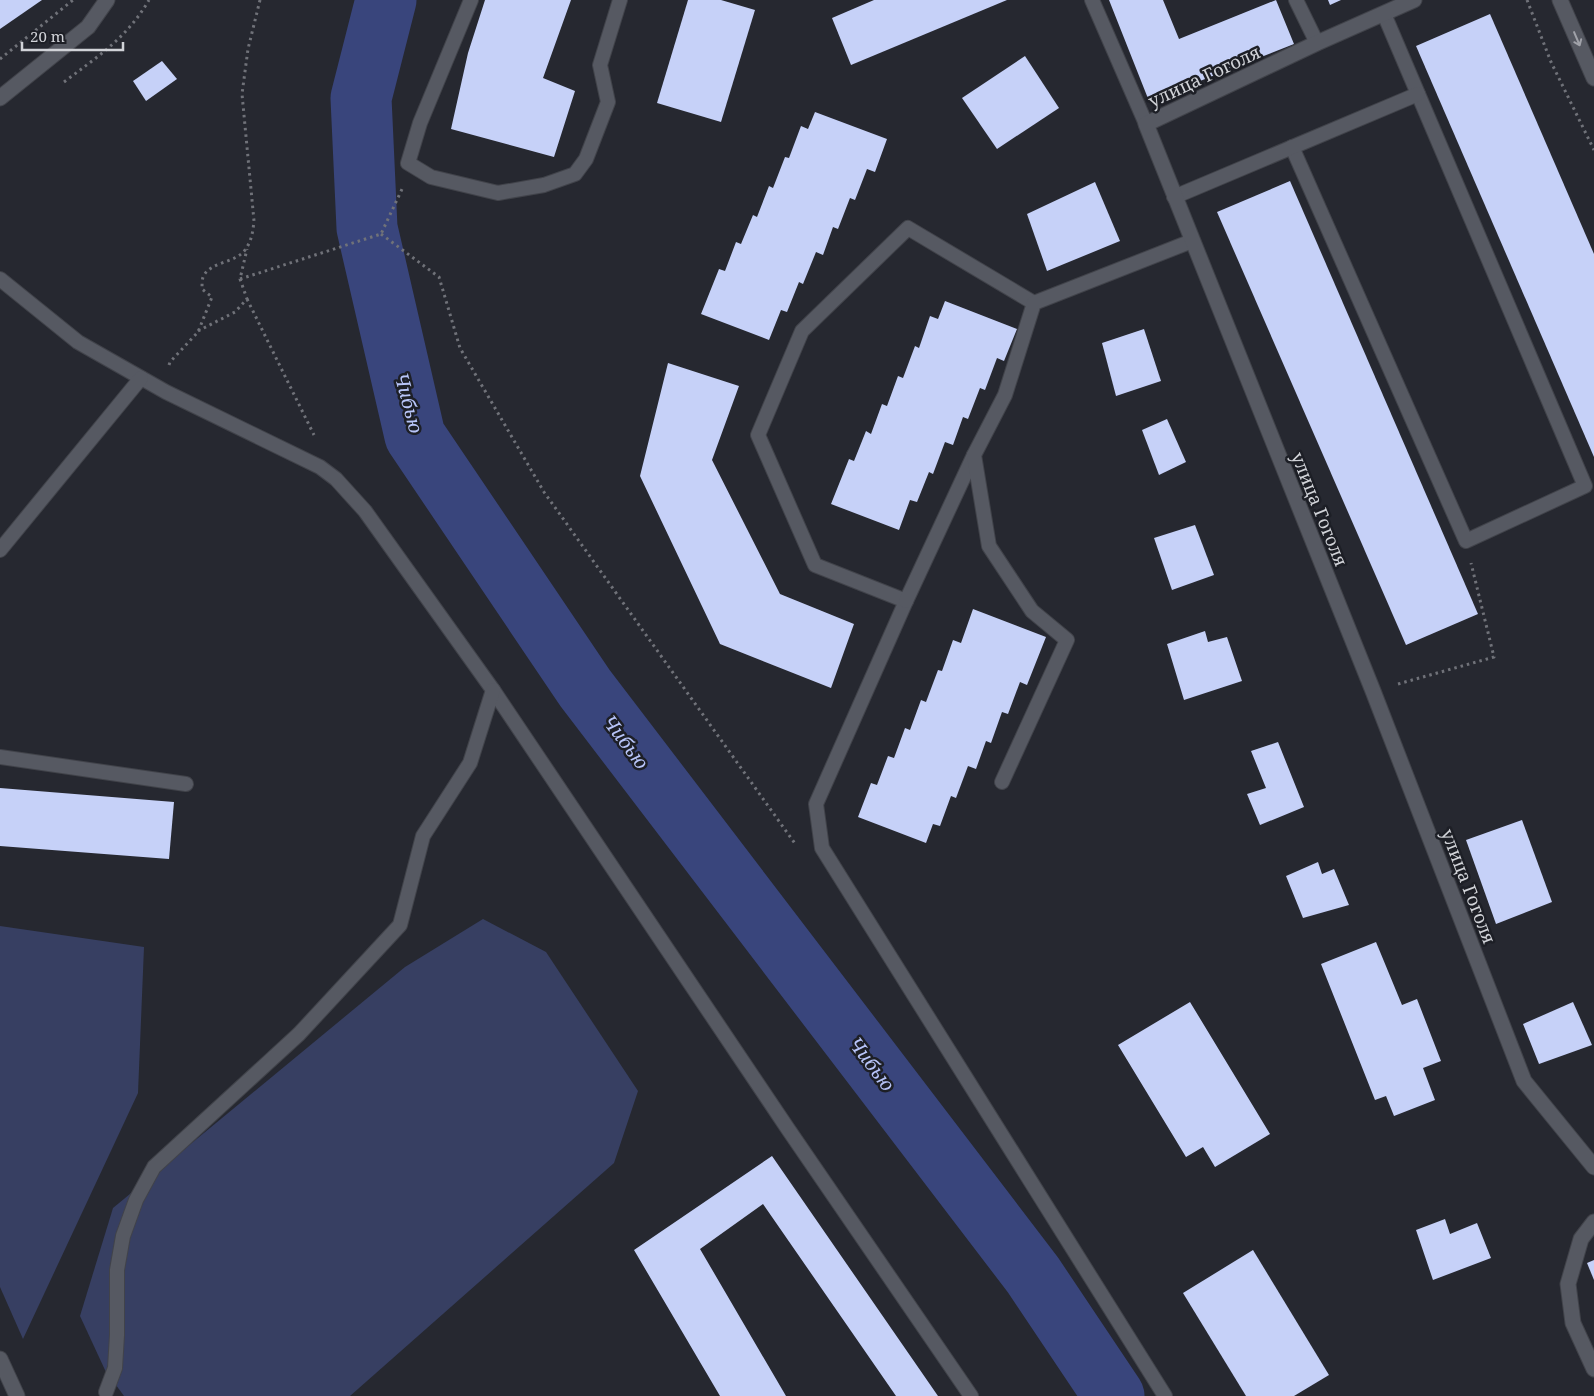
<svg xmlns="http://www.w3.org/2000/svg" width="1594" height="1396" font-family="'Noto Serif',serif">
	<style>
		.green { fill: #373f62 }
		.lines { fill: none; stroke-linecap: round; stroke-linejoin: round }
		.river { stroke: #39457c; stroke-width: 61 }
		.building { fill: #c6d1f8 }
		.service-casing { stroke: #41434a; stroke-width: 16 }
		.minor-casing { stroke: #41434a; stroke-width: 17 }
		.tertiary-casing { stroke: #41434a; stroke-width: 17 }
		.secondary-casing { stroke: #41434a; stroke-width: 17 }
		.path { stroke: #707279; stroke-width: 3; stroke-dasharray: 2.5 4; stroke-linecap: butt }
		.service { stroke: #565962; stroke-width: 14 }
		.minor { stroke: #565962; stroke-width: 15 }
		.tertiary { stroke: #565962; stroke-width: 15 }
		.secondary { stroke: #565962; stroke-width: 15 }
		.oneway { stroke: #a0a2a9 }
		.labels { text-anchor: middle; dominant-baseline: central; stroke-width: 5; stroke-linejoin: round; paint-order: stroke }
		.street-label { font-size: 18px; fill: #d1d3d8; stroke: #1d1f26 }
		.water-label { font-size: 19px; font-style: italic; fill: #b8c5f9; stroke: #1d1f26 }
	</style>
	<rect width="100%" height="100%" fill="#262830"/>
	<g class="green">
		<polygon points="483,919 546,952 638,1091 614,1163 350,1396 124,1396 105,1370 80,1316 113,1208 405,967"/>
		<polygon points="0,926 144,947 138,1093 23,1339 0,1287"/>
	</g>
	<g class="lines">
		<polyline class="river" points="386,0 361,98 367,228 415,436 585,688 1033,1275 1114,1396"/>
	</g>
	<g class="building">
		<polygon points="0,0 42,0 0,29"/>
		<polygon points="485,0 571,0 543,78 575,91 554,157 451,129 468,53"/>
		<polygon points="688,0 721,0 755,10 721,122 657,103"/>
		<polygon points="874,0 1007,0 851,65 832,18"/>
		<polygon points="1109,0 1163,0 1179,39 1276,0 1294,44 1149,101"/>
		<polygon points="1328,0 1341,0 1330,5"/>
		<polygon points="1490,14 1594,254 1594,457 1416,46"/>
		<polygon points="1025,56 1059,108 997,149 962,98"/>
		<polygon points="162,61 177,79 146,101 133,81"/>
		<polygon points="815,112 887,139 875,172 867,169 855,200 850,198 838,229 833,227 823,255 816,252 803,284 799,282 787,312 781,310 769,340 701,314 719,269 725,271 736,242 741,244 753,215 757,217 769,186 773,188 785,157 789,158 801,126 808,129"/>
		<polygon points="1290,181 1478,614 1406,645 1217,212"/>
		<polygon points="1095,182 1120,241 1047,271 1027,214"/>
		<polygon points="945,301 1017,329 1004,361 997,358 985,390 980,388 968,419 963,417 953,445 945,442 933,474 929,472 917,502 910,500 899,530 831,504 849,459 854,461 866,431 871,434 882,404 887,406 898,376 903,378 915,346 919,348 930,316 938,319"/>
		<polygon points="1144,329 1161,381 1116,396 1102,343"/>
		<polygon points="668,363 739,386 712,460 780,594 854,624 831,688 720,644 640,476"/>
		<polygon points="1167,419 1186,462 1159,475 1142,430"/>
		<polygon points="1195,525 1214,575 1172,590 1154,538"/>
		<polygon points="973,609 1046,637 1027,685 1020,682 1008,714 1002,712 991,743 986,741 976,769 968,766 956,798 951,796 940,826 933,824 926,843 858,817 871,783 877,785 888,756 894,758 905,728 910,730 921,700 926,702 938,670 942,671 953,640 961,643"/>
		<polygon points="1205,631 1208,642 1227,637 1242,681 1184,700 1167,644"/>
		<polygon points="1278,742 1304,807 1260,825 1247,794 1266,788 1251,751"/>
		<polygon points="0,788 174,802 169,859 0,846"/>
		<polygon points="1522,820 1552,902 1496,924 1466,840"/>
		<polygon points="1318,862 1322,874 1334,869 1349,905 1303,918 1286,876"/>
		<polygon points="1376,942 1402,1005 1417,999 1441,1061 1423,1068 1435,1100 1394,1116 1386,1096 1375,1100 1321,964"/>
		<polygon points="1190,1002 1270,1134 1215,1167 1203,1147 1186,1157 1118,1045"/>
		<polygon points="1573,1002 1592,1045 1539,1064 1523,1024"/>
		<polygon points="772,1156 938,1396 896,1396 763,1204 700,1249 786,1396 720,1396 634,1250"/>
		<polygon points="1445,1219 1450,1234 1477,1223 1491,1258 1433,1280 1416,1230"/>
		<polygon points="1253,1250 1329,1375 1294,1396 1246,1396 1183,1293"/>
		<polygon points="1594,1260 1594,1280 1587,1263"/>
	</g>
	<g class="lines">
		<defs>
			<g id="service">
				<polyline points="471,0 420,123 408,163 431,177 498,193 544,185 575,174 586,159 608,102 600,65 620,0"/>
				<polyline points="1092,0 1146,124"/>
				<polyline points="1296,0 1317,43"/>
				<polyline points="1292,147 1466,541 1585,486 1384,14"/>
				<polyline points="1174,197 1418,94"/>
				<polyline points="0,279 78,342 166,392 320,467 336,479 365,511 493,690 788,1129 971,1396"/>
				<polyline points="1034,303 908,228 802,331 758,435 815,565 906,601 816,804 822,848 1165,1396"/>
				<polyline points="0,550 141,378"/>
				<polyline points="906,601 974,455"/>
				<polyline points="0,757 186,784"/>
				<polyline points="1002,782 1067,640 1032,611 989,546 974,455 1005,395 1034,303 1192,241"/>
				<polyline points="106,1392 115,1368 117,1335 117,1270 123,1236 136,1200 154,1167 299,1034 400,925 423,836 470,763 493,690"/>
			</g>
			<g id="minor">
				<polyline points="1414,0 1317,43 1146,124 1373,691 1524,1081 1594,1167"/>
				<polyline points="1594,1222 1581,1239 1568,1284 1573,1323 1594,1369"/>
			</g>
			<polyline id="tertiary" points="1560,0 1594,78"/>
			<g id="secondary">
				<polyline points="0,98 88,27 107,0"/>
				<polyline points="0,1359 17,1396"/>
			</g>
		</defs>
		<use href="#service" class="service-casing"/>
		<use href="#minor" class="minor-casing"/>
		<use href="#tertiary" class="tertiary-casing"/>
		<use href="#secondary" class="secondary-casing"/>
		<g class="path">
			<polyline points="1527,0 1551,62 1594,150"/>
			<polyline points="0,59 73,0"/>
			<path d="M64 82C97 57 127 38 149 0"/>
			<polyline points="381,234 439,277 460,348 544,492 796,845"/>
			<polyline points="240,279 381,234 403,187"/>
			<polyline points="247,299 314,435"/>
			<polyline points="198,331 235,312 247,299 240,279 247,249"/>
			<path d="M169 365 170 362 198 332 212 297 202 289C202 285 202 280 203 277 211 260 238 264 247 247 252 239 253 230 254 221L242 94 248 49 260 0"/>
			<polyline points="1398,684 1494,657 1471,563"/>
		</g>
		<use href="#service" class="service"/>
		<use href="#minor" class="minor"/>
		<use href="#tertiary" class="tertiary"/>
		<use href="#secondary" class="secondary"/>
	</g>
	<defs><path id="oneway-shaft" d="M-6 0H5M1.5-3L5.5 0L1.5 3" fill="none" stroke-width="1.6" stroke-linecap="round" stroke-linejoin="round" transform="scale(1.25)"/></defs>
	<use class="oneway" href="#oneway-shaft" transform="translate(1577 39) rotate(67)"/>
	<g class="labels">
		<g class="street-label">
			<text transform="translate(1204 76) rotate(-25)">улица Гоголя</text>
			<text transform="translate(1320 509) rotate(68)">улица Гоголя</text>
			<text transform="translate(1469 886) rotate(69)">улица Гоголя</text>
		</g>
		<g class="water-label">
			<text transform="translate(409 403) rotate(75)">Чибью</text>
			<text transform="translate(626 742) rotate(53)">Чибью</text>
			<text transform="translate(872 1064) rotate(53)">Чибью</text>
		</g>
	</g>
	<path d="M22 42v8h101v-8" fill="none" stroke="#d1d3d8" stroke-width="2.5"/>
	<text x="30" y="42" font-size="15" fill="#d1d3d8" stroke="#1d1f26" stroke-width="4" paint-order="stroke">20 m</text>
</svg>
